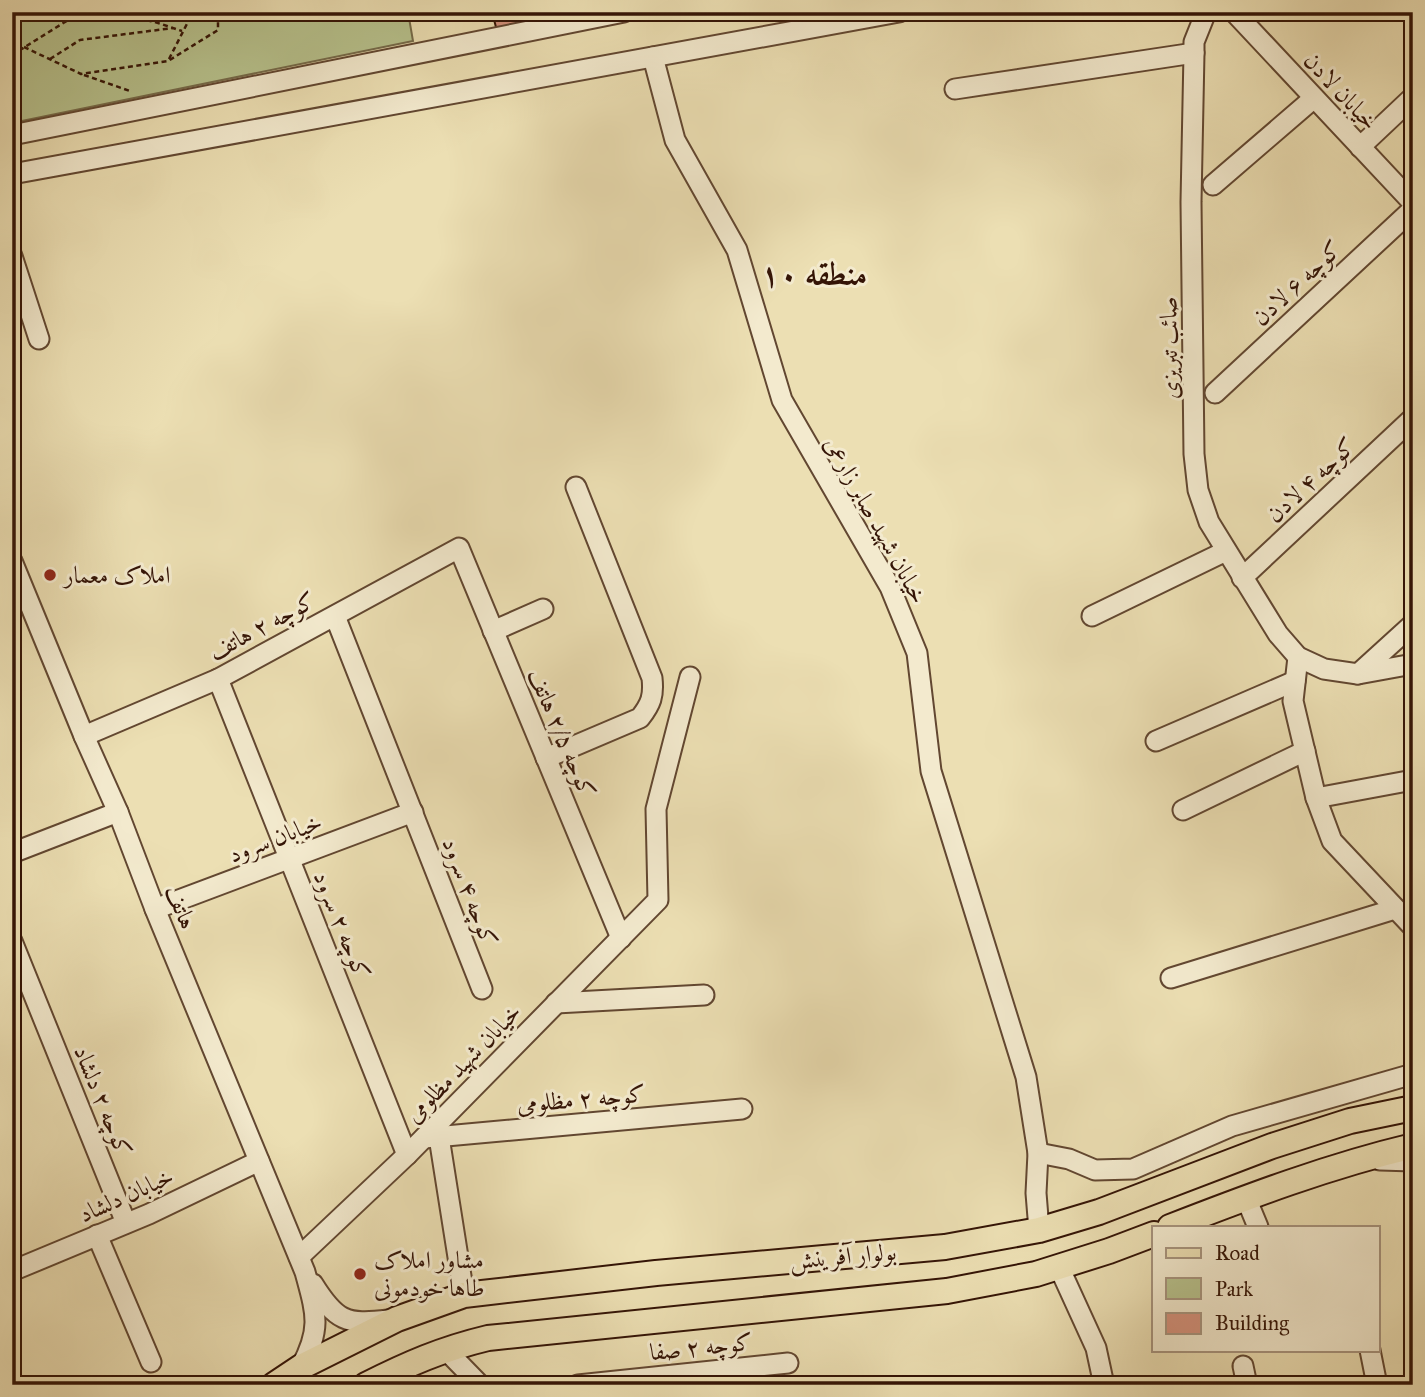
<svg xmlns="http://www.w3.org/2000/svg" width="1425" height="1397" font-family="'IM FELL Great Primer',Amiri,serif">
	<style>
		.green { fill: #b7c28d; stroke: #766b4a; stroke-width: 2 }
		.building { fill: #d5927d; stroke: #341406; stroke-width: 2 }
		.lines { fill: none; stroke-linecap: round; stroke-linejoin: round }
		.minor-casing { stroke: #624731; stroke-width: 23 }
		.major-casing { stroke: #341406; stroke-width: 28 }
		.path { stroke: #341406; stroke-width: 2.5; stroke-dasharray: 5 3.5; stroke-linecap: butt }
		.minor { stroke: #f3eace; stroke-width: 19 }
		.major { stroke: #ecdfb3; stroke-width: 24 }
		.poi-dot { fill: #8f2418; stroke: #f3eace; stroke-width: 2.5 }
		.labels { text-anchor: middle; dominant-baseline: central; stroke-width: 6; stroke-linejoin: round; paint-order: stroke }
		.street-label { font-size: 24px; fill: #341406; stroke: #f3eace }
		.poi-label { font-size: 24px; fill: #341406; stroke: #f3eace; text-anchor: start }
		.district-label { font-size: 32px; font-weight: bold; fill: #341406; stroke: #f3eace }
	</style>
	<rect width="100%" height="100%" fill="#ecdfb3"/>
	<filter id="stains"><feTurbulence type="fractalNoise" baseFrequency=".00286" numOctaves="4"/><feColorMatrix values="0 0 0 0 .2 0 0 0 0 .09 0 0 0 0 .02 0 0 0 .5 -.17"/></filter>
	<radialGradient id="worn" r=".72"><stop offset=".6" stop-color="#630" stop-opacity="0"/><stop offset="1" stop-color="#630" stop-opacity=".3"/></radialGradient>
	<polygon class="green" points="12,12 408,12 413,41 12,123"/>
	<polygon class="building" points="492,12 563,12 497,31"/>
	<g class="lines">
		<defs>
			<g id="minor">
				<polyline points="1206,12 1194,42 1194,53 1191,202 1194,454 1198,490 1209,522 1278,634 1298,657 1324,669 1358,674 1413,664"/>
				<polyline points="1234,12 1413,203"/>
				<polyline points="653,57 675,140 737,250 782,400 890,587 917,653 931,771 1026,1077 1038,1153 1036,1193 1039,1230"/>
				<polyline points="955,89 1194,53"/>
				<polyline points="12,135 624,12"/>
				<polyline points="1360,147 1413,97"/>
				<polyline points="12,174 899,12"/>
				<polyline points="1213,185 1314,98"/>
				<polyline points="12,256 39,339"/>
				<polyline points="1215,393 1413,209"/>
				<path d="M12 561 84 736 118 812 155 909 305 1272C316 1313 322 1328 301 1367"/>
				<polyline points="1242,578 1413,418"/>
				<polyline points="335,616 482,989"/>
				<polyline points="1092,616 1226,551"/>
				<polyline points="493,631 543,609"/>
				<polyline points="1298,657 1293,701 1316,798 1332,841 1413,927"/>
				<polyline points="1358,674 1413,624"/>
				<polyline points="218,679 407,1155"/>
				<polyline points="84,736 218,679 459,548 621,938"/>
				<polyline points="1156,741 1295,681"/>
				<path d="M546 758 640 718C651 704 654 696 652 678L576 487"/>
				<polyline points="1316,798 1413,780"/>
				<polyline points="1183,810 1305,751"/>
				<polyline points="12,853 118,812"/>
				<polyline points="155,909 413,812"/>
				<polyline points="12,941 126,1223"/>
				<polyline points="1171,978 1395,909"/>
				<polyline points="556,1003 704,995"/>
				<polyline points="439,1137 464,1295"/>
				<polyline points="424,1138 742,1109"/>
				<polyline points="1038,1153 1069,1159 1095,1170 1133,1169 1232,1126 1413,1074"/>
				<polyline points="1380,1160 1413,1161"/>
				<polyline points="1246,1198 1258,1227"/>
				<polyline points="97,1235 151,1362"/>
				<polyline points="299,1257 407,1155 658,900 656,809 690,677"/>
				<polyline points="1059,1267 1096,1348 1104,1385"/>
				<polyline points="12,1271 149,1214 259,1161"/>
				<path d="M313 1284C336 1321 346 1325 388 1320"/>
				<polyline points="445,1349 480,1385"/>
				<polyline points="1370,1350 1377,1385"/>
				<polyline points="1243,1366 1247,1385"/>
				<polyline points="578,1385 788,1363"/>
			</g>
			<g id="major">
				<path d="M1170 1227C1250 1196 1329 1166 1413 1146"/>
				<polyline points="274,1385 301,1367 397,1319 464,1295 656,1273 945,1247 1039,1230 1099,1212 1272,1146 1350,1121 1413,1108"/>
				<path d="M366 1385C408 1364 442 1349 488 1338L947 1291 1036 1274 1109 1251 1154 1234"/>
			</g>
		</defs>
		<use href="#minor" class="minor-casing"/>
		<use href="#major" class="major-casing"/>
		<g class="path">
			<polyline points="105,12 155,22 166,12"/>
			<polyline points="155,22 182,31"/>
			<polyline points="24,47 81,74 168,61 218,30 218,12"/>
			<polyline points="12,55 81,12"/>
			<polyline points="50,59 80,40 173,28"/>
			<polyline points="169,59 193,12"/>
			<polyline points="84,75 130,91"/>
			<polyline points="248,1385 255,1378"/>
		</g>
		<use href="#minor" class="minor"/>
		<use href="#major" class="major"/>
	</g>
	<g class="poi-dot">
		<circle cx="50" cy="575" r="7"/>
		<circle cx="360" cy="1274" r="7"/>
	</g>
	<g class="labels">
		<g class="street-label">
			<text transform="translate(1341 91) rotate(47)">خیابان لادن</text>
			<text transform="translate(1297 283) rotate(-43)">کوچه ۶ لادن</text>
			<text transform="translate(1169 348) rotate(-91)">صائب تبریزی</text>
			<text transform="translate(1311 480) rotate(-43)">کوچه ۴ لادن</text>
			<text transform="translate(876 520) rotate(61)">خیابان شهید صابر زارعی</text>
			<text transform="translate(262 626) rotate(-28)">کوچه ۲ هاتف</text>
			<text transform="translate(562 733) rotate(67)">کوچه ۲/۵ هاتف</text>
			<text transform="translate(275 838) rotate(-21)">خیابان سرود</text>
			<text transform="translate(470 892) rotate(69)">کوچه ۴ سرود</text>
			<text transform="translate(181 907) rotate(68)">هاتف</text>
			<text transform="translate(342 925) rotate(68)">کوچه ۲ سرود</text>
			<text transform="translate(463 1063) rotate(-46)">خیابان شهید مظلومی</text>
			<text transform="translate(581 1099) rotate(-5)">کوچه ۲ مظلومی</text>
			<text transform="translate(103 1101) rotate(68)">کوچه ۲ دلشاد</text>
			<text transform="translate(126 1195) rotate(-24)">خیابان دلشاد</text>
			<text transform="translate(843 1256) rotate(-5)">بولوار آفرینش</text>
			<text transform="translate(701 1347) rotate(-6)">کوچه ۲ صفا</text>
		</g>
		<g class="poi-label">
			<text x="64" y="575">املاک معمار</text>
			<text x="374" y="1260">مشاور املاک<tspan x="374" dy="28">طاها خودمونی</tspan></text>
		</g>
		<g class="district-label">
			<text x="814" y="274">منطقه ۱۰</text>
		</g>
	</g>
	<rect width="1425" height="1397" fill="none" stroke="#ecdfb3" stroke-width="42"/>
	<rect x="14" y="14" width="1397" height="1369" fill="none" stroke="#341406" stroke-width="3.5"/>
	<rect x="21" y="21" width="1383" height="1355" fill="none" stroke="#341406" stroke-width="2"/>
	<rect x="1152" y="1226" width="228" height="126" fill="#f3eace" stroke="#a7947e" stroke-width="2"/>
	<rect x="1166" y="1248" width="35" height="10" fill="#ecdfb3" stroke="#a7947e" stroke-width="2"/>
	<text x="1215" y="1260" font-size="21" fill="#341406">Road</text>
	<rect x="1166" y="1278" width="35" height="21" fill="#b7c28d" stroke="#a7947e" stroke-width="2"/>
	<text x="1215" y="1296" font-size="21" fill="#341406">Park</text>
	<rect x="1166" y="1313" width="35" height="21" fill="#d5927d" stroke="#a7947e" stroke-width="2"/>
	<text x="1215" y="1330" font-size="21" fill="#341406">Building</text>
	<rect width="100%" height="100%" filter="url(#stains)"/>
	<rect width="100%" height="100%" fill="url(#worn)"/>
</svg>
